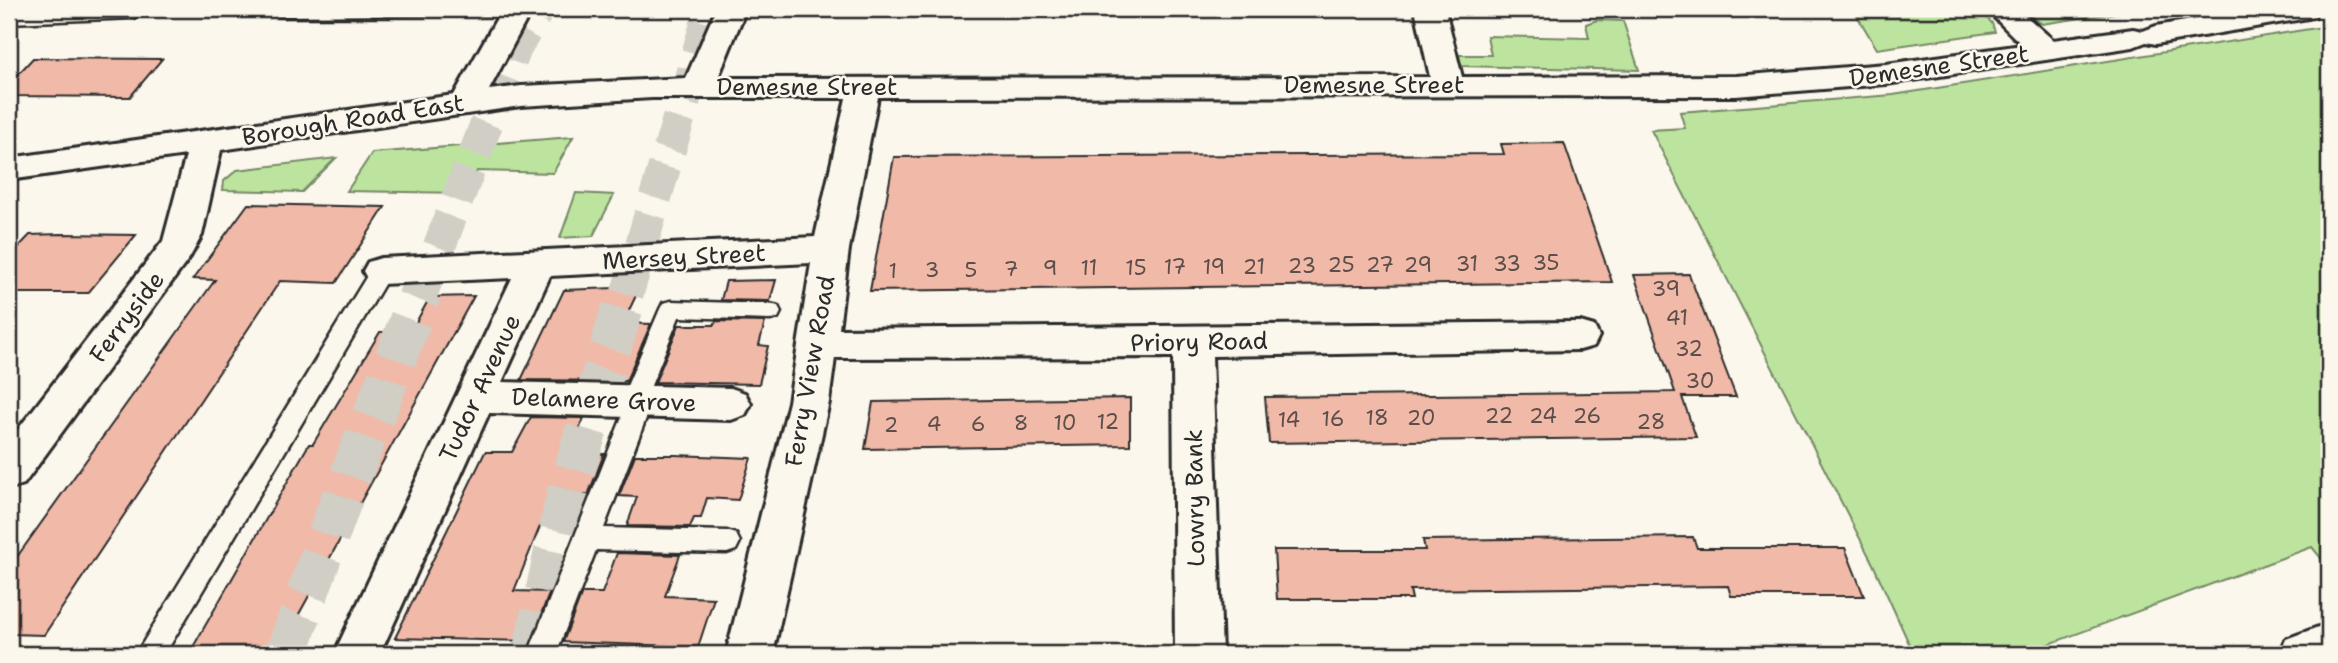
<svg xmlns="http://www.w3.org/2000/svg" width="2338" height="663" font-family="'Shantell Sans',sans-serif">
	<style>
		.green { fill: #bde49f; stroke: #748865; stroke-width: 2 }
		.building { fill: #f1b9a8; stroke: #2b2b2b; stroke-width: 2 }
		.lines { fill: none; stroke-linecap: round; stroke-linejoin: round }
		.highway-tunnel-far1 { stroke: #d1cec5; stroke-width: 33; stroke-dasharray: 33 17; stroke-linecap: butt }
		.highway-tunnel { stroke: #d1cec5; stroke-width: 42; stroke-dasharray: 42 21; stroke-linecap: butt }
		.lane-casing { stroke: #2b2b2b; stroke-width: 5 }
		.street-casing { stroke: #2b2b2b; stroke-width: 6 }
		.lane { fill: #fbf7ec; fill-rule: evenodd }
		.street { fill: #fbf7ec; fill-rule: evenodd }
		.labels { text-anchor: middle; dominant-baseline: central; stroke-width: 5; stroke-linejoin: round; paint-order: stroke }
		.number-label { font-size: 21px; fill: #5c4e4a }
		.street-label { font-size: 24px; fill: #2b2b2b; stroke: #fbf7ec }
	</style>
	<rect width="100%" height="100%" fill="#fbf7ec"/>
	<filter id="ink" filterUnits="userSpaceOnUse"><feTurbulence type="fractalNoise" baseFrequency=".0143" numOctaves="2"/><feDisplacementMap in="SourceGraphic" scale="14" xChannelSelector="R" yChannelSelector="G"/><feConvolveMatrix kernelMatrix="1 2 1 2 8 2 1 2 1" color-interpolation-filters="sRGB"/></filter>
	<g filter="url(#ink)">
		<g class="green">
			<polygon points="1853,9 1987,9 1979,11 1992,23 1995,32 1877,49"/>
			<polygon points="2022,9 2118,12 2116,9 2142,9 2042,24"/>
			<polygon points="1597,20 1623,21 1639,70 1461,66 1459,55 1491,55 1487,36 1589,38 1586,24"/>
			<polygon points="2329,26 2329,568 2312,547 2022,654 1752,654 1751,650 1912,650 1873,564 1651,130 1685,128 1680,112 1893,95"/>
			<polygon points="573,137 553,173 477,171 464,193 347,191 372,153"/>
			<polygon points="336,158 302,192 223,190 224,181 237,170"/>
			<polygon points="576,193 614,195 593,236 560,238"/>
		</g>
		<g class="building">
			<polygon points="33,58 162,59 130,97 9,96 9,84"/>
			<polygon points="1564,143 1612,282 870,291 894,157 1504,154 1501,144"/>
			<polygon points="248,204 385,207 336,283 280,281 44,635 9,634 9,568 215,280 193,279"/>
			<polygon points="61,234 136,235 88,293 9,293 9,257 30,235"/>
			<polygon points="1689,274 1736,397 1682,397 1696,437 1269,443 1265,397 1675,392 1634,275"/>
			<polygon points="776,280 770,301 721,300 726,281"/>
			<polygon points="640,287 623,323 651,324 626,381 521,380 564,290"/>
			<polygon points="474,296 277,654 189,654 309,444 313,444 380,332 397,332 400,326 414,326 430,297"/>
			<polygon points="716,321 765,322 759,345 768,346 759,384 655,382 679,325 714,325"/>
			<polygon points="1130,398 1130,445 865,449 873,402"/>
			<polygon points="531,417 584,418 569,454 604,454 588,495 553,494 514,591 550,592 530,641 395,638 485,452 512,452"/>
			<polygon points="635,455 675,455 751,458 738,500 707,498 701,518 694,518 690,527 627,526 637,497 619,496"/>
			<polygon points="1693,537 1697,548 1845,548 1864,596 1731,596 1728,586 1410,590 1412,599 1277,599 1274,550 1425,550 1423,540"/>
			<polygon points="617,553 680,555 665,596 714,598 698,647 563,642 582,593 602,593"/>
		</g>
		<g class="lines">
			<g class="highway-tunnel-far1">
				<polyline points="421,294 516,47 538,9"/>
				<polyline points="627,294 711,9"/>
			</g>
			<g class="highway-tunnel">
				<polyline points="286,654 339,506 421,292"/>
				<polyline points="533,654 567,496 627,292"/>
			</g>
			<defs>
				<g id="lane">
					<polygon points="129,9 138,14 135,18 9,23 9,13"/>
					<polygon points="274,9 526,9 517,14 281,16 275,15"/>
					<polygon points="381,263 389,266 392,271 165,654 136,654 373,266"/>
					<polygon points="671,301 770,304 778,306 781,312 778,318 770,320 679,317 648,393 653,400 604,528 727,531 736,534 740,542 736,550 727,553 596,550 556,654 528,654 626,407 621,400 660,309 663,303"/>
				</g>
				<g id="street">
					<polygon points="502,9 532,9 489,90 521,86 686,78 716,9 746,9 718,78 1430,77 1415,9 1445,9 1462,77 1736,76 1886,64 2022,45 1991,14 1995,9 2018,9 2053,40 2133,29 2143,31 2156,26 2257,9 2323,9 2319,15 2308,18 2156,44 2146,42 2133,47 1886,84 1736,96 878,97 849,249 839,329 1580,322 1594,326 1599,336 1594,346 1580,350 1212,356 1222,654 1175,654 1173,357 835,358 829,402 773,654 726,654 789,402 811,263 550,276 502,382 731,388 745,393 751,404 745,415 731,420 489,413 380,654 334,654 512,278 381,284 368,280 363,271 368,262 381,258 815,237 846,98 652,98 521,106 221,150 202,235 190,257 24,484 9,489 9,441 163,241 186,155 9,180 9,158 454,95"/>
					<polygon points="2329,623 2329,654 2280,654 2286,639"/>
				</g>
			</defs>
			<use href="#lane" class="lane-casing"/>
			<use href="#street" class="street-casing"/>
			<use href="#lane" class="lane"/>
			<use href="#street" class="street"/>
		</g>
	</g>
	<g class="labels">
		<g class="number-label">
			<text x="1546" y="263">35</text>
			<text x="1467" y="264">31</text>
			<text x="1507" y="264">33</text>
			<text x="1341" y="265">25</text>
			<text x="1380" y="265">27</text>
			<text x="1418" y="265">29</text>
			<text x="1302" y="266">23</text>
			<text x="1175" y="267">17</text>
			<text x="1214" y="267">19</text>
			<text x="1254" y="267">21</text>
			<text x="1050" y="268">9</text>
			<text x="1089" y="268">11</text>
			<text x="1136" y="268">15</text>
			<text x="1011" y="269">7</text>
			<text x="932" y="270">3</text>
			<text x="971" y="270">5</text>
			<text x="893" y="271">1</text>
			<text x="1666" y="289">39</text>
			<text x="1677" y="318">41</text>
			<text x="1689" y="349">32</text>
			<text x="1700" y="381">30</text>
			<text x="1499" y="416">22</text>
			<text x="1543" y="416">24</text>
			<text x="1587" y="416">26</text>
			<text x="1377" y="418">18</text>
			<text x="1421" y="418">20</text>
			<text x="1333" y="419">16</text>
			<text x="1289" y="420">14</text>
			<text x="1108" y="422">12</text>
			<text x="1651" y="422">28</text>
			<text x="1021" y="423">8</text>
			<text x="1065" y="423">10</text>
			<text x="934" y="424">4</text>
			<text x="978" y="424">6</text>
			<text x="891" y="425">2</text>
		</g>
		<g class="street-label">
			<text transform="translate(1939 66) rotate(-8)">Demesne Street</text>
			<text x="1374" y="85">Demesne Street</text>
			<text x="807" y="87">Demesne Street</text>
			<text transform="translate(353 120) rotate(-9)">Borough Road East</text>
			<text transform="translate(684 257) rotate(-3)">Mersey Street</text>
			<text transform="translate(127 317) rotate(-53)">Ferryside</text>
			<text transform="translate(1199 342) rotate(-1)">Priory Road</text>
			<text transform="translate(810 371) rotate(-80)">Ferry View Road</text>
			<text transform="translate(480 388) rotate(-65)">Tudor Avenue</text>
			<text transform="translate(604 400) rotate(2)">Delamere Grove</text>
			<text transform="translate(1195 498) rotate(-91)">Lowry Bank</text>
		</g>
	</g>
	<rect width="2338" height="663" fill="none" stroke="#fbf7ec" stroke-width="35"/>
	<rect x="18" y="18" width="2303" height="628" fill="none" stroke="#2b2b2b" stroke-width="2.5" filter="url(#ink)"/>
</svg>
